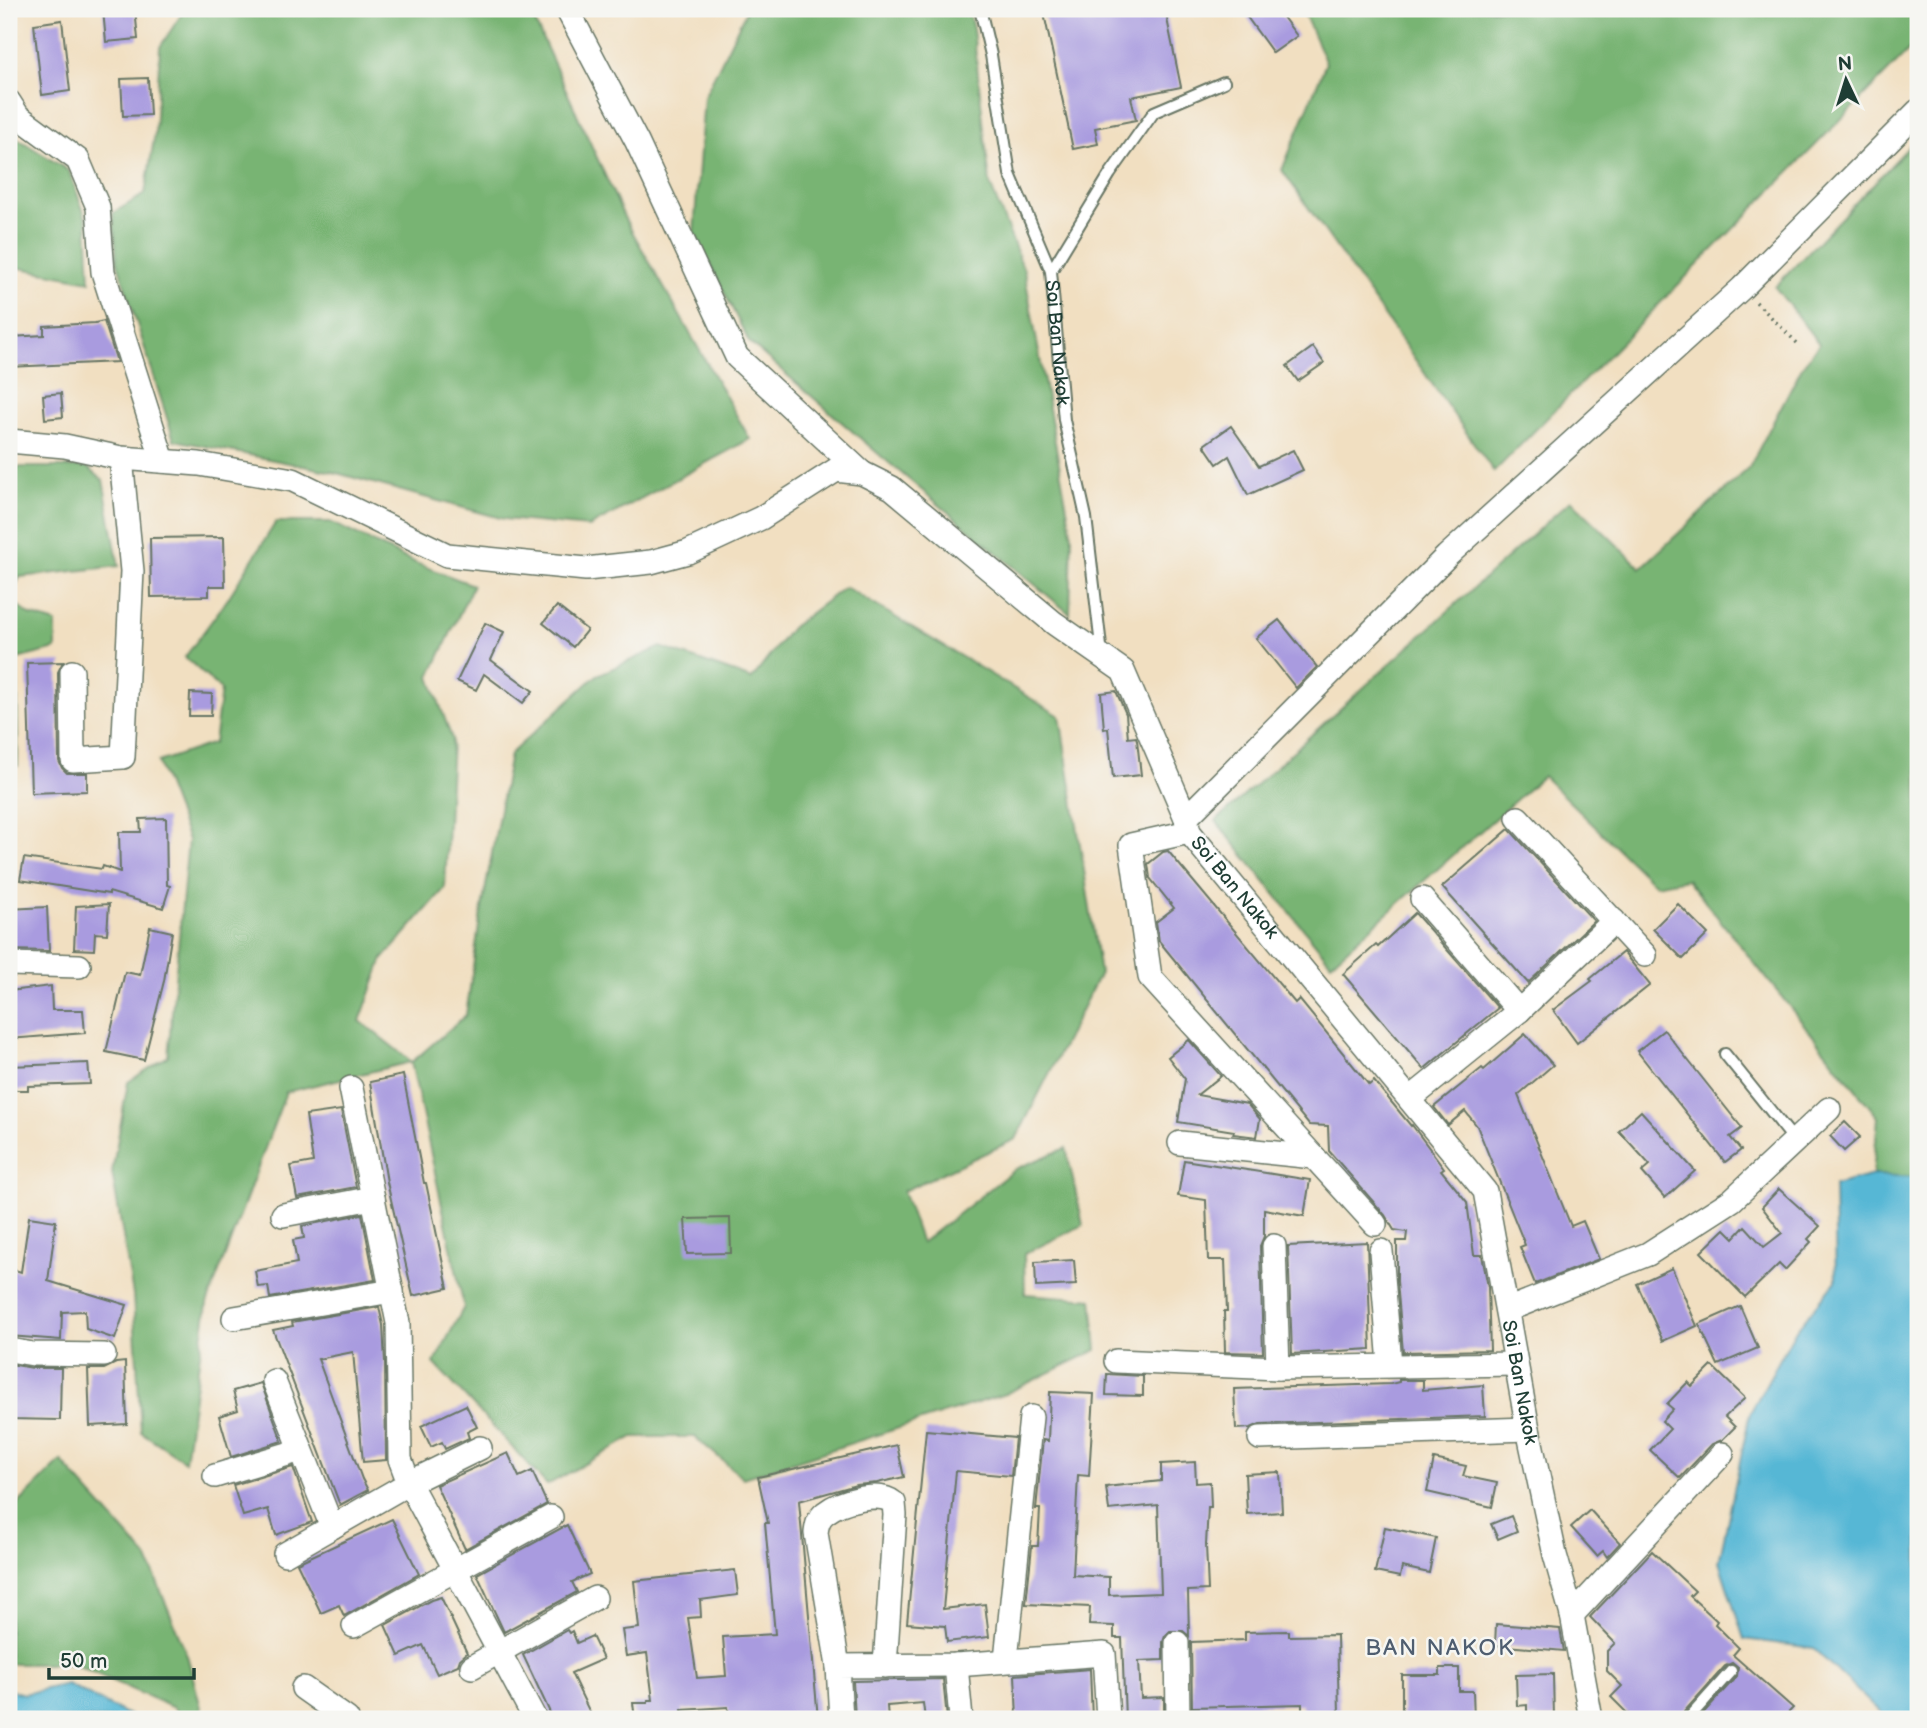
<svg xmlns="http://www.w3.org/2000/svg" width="1927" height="1728" font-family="'Balsamiq Sans',sans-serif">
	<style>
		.forest { fill: #78b473; stroke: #4c7854; stroke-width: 2 }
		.water { fill: #56b7d5; stroke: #3a7a84; stroke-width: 2 }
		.building { fill: #a99bdf }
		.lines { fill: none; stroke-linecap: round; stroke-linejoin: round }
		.lane-casing { stroke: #687665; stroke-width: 14 }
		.street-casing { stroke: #687665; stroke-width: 26 }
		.path { stroke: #687665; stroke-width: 3.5; stroke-dasharray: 2 5; stroke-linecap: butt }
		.lane { stroke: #fff; stroke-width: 10 }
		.street { stroke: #fff; stroke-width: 23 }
		.labels { text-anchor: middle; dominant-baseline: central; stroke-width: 5; stroke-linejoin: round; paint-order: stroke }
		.street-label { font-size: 19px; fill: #1f3d34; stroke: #f6f6f2 }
		.quarter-label { font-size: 23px; letter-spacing: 2px; fill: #4f5e70; stroke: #f6f6f2 }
	</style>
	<rect width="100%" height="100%" fill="#f6f6f2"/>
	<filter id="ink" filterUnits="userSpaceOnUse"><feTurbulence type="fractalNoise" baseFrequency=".0143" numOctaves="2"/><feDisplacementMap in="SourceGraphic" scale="14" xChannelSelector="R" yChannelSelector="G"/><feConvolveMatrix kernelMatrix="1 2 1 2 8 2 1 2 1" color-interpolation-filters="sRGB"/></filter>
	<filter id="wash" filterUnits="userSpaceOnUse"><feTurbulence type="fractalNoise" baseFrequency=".00686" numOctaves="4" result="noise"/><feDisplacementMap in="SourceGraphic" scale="28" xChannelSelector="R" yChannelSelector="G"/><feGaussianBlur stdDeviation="1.57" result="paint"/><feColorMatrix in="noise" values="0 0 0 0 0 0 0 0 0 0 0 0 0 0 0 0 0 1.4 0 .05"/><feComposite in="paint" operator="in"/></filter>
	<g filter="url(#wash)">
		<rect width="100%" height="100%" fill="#f1dfc1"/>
		<g class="forest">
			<polygon points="185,9 529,9 625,219 750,439 589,527 504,519 333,472 174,440 117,261 113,213 145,194 155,133 160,47"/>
			<polygon points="747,9 968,9 973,29 990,184 1024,270 1072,536 1070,614 882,457 749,342 694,232 704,97"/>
			<polygon points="1302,9 1918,9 1918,41 1494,472 1282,170 1326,63"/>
			<polygon points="9,133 69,171 87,221 90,281 9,266"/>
			<polygon points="1918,137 1918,1177 1873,1175 1878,1117 1687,879 1655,885 1543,776 1331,963 1216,821 1571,500 1641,568 1749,468 1803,365 1819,344 1775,287"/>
			<polygon points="9,467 87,467 103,480 119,566 20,577 9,597"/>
			<polygon points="276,522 330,522 418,564 473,585 430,677 452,739 445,888 383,959 360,1021 412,1062 466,1015 480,919 510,754 597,675 661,647 752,679 791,628 845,587 1060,716 1100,973 1016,1139 903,1191 921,1243 1015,1169 1066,1148 1083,1225 1024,1254 1025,1294 1092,1299 1097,1350 1005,1394 743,1478 695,1437 633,1437 547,1485 434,1363 464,1307 411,1062 286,1092 207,1304 185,1461 141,1432 133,1295 112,1172 128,1082 168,1056 188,840 158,762 214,743 221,690 185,657 227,600"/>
			<polygon points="9,599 30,615 56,623 56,649 17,659 18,766 9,765"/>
			<polygon points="61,1461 147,1557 187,1655 204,1719 183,1719 174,1708 74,1664 9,1664 9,1513"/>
		</g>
		<g class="water">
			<polygon points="1873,1175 1918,1177 1918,1719 1887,1719 1813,1648 1744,1639 1719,1562 1750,1413 1796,1330 1836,1281 1834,1185"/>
			<polygon points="67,1684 136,1719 9,1719 9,1690 24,1694"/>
		</g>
		<g id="blocks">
			<g class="building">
				<polygon points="135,9 138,39 106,42 103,10"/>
				<polygon points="1043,9 1165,9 1181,87 1131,97 1136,120 1095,128 1098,144 1073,149"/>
				<polygon points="1259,9 1277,9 1297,36 1273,53 1247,17"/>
				<polygon points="62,20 70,91 42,95 34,24"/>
				<polygon points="148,78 150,115 123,116 121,79"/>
				<polygon points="104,321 117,362 9,367 11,337 44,335 44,326 95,323"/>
				<polygon points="1313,347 1324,363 1298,381 1287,366"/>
				<polygon points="61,393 63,417 45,419 43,395"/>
				<polygon points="1231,426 1259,466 1293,450 1303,470 1248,495 1229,456 1217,464 1204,445"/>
				<polygon points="224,537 225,586 209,586 209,596 151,597 150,538"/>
				<polygon points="557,606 587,630 573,647 543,623"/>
				<polygon points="1279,620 1317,667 1296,688 1256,638"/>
				<polygon points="485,623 504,632 491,660 533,691 523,703 484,674 476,690 457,681"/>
				<polygon points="63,662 58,672 59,761 62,768 67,773 87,773 87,791 31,793 27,663"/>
				<polygon points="1116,691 1126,714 1128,738 1136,737 1137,740 1141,775 1113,778 1108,728 1104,729 1101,693"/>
				<polygon points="190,693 212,694 211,716 189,716"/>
				<polygon points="166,818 167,885 170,886 163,908 109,892 109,894 20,880 24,858 102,869 103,866 120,872 119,832 141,832 140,819"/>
				<polygon points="1509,829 1594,921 1528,983 1442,887"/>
				<polygon points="1168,851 1295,1003 1299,999 1369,1085 1374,1081 1411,1126 1412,1125 1444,1168 1441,1170 1467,1202 1474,1255 1482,1255 1488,1287 1490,1350 1403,1352 1397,1281 1397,1241 1406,1241 1407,1232 1394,1230 1385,1215 1329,1151 1328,1126 1309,1125 1159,941 1156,922 1174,908 1150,878 1148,864 1163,852"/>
				<polygon points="109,904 107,934 95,933 94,950 74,949 76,906"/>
				<polygon points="1678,904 1708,934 1683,959 1653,929"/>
				<polygon points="47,907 49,951 9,950 9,909"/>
				<polygon points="1415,913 1498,1008 1424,1069 1343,974 1376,945 1378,947"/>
				<polygon points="150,927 172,932 164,981 144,1060 106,1052 125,972 140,975"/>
				<polygon points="1623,952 1650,985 1577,1043 1553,1010 1592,981 1590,979"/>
				<polygon points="51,986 52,1010 83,1010 85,1033 9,1039 9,991"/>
				<polygon points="1664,1030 1742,1128 1730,1137 1741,1150 1725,1162 1637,1051"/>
				<polygon points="1525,1034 1553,1065 1518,1095 1571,1226 1583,1221 1599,1259 1535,1284 1520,1247 1525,1245 1477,1126 1465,1111 1448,1125 1434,1107 1482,1068 1484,1070"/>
				<polygon points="1189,1040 1221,1076 1197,1095 1247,1104 1260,1119 1257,1137 1233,1134 1234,1131 1178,1122 1185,1079 1168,1057"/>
				<polygon points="88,1063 90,1084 28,1086 28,1090 9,1090 9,1066"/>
				<polygon points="403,1075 424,1183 426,1183 448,1288 413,1296 387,1182 370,1082"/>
				<polygon points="341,1110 356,1187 297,1198 291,1166 313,1162 306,1115"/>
				<polygon points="1641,1111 1695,1171 1665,1198 1642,1172 1650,1165 1619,1131"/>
				<polygon points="1845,1122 1860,1137 1844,1151 1830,1136"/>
				<polygon points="1184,1160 1310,1180 1304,1216 1264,1209 1264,1236 1260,1246 1263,1353 1225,1352 1224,1311 1227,1311 1225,1260 1208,1260 1206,1200 1178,1196"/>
				<polygon points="1779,1189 1820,1226 1808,1239 1811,1242 1785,1270 1779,1264 1745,1297 1701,1252 1725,1229 1734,1238 1745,1226 1764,1247 1782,1233 1762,1207"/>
				<polygon points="362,1214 375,1280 270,1298 268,1286 258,1287 255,1271 297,1263 293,1240 304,1238 302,1226"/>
				<polygon points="29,1217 56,1221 48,1281 127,1305 115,1339 86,1329 85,1311 62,1312 61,1340 9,1336 9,1268 21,1272"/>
				<polygon points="730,1218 731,1253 687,1254 685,1219"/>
				<polygon points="1367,1242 1371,1349 1292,1354 1288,1246"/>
				<polygon points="1074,1260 1076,1285 1036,1287 1035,1262"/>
				<polygon points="1672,1268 1697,1326 1663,1341 1637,1284"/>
				<polygon points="1740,1306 1758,1348 1718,1365 1699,1324"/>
				<polygon points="379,1307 383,1325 385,1363 386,1460 363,1462 353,1352 318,1359 362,1479 368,1490 340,1505 273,1330 293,1326 292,1322"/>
				<polygon points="125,1362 127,1424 90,1426 88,1369 104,1369 116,1363"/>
				<polygon points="9,1364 33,1368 61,1368 60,1420 9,1419"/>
				<polygon points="1712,1366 1745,1398 1725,1417 1735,1427 1722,1440 1712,1444 1680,1478 1650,1450 1670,1429 1662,1421 1673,1409 1667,1404 1688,1382 1692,1386"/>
				<polygon points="1107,1374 1143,1376 1143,1396 1106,1395"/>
				<polygon points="1399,1380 1423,1380 1423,1390 1483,1385 1485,1416 1260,1424 1251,1428 1236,1429 1234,1389 1391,1384 1399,1382"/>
				<polygon points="261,1383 282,1441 231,1457 219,1416 238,1410 233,1391"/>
				<polygon points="1050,1392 1094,1394 1089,1476 1078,1475 1073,1575 1109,1577 1109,1595 1161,1593 1158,1505 1109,1510 1106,1487 1161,1481 1161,1464 1195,1462 1196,1483 1210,1482 1211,1507 1208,1507 1206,1545 1208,1590 1188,1591 1189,1636 1183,1631 1170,1631 1165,1636 1163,1642 1163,1660 1139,1661 1141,1698 1164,1697 1164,1715 1150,1716 1150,1719 1125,1719 1122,1638 1114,1638 1114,1626 1089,1625 1090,1607 1026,1604 1032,1546 1038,1546 1040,1509 1036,1509 1043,1440 1048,1441"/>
				<polygon points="466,1405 477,1427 467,1432 469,1438 445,1449 442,1442 431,1447 421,1426"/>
				<polygon points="926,1430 1015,1438 1011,1476 956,1471 943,1609 985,1604 989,1637 947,1642 945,1626 907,1623"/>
				<polygon points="897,1445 904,1477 877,1483 856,1485 799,1501 818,1719 729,1719 728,1707 682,1710 683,1719 635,1719 633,1703 648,1703 648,1700 653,1700 647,1653 626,1656 622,1630 639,1628 634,1581 735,1570 738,1595 700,1600 701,1617 688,1618 697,1678 726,1676 723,1637 775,1634 765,1523 768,1523 758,1477"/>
				<polygon points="508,1453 519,1477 532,1471 547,1504 465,1549 436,1485"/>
				<polygon points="1434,1459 1466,1466 1463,1476 1497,1483 1492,1507 1427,1492"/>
				<polygon points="293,1467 312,1522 276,1535 268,1509 243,1516 233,1485"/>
				<polygon points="1280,1472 1282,1512 1247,1514 1245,1474"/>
				<polygon points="1590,1510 1620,1543 1607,1557 1603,1551 1597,1556 1571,1527"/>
				<polygon points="1511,1516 1517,1531 1498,1539 1491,1524"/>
				<polygon points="392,1519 419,1574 344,1616 339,1605 321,1613 297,1563"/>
				<polygon points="567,1525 590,1574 572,1582 577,1592 504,1632 477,1574"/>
				<polygon points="1385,1527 1436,1538 1429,1573 1402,1567 1400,1577 1375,1572"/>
				<polygon points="1652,1551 1695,1591 1690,1596 1717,1621 1715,1624 1739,1648 1733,1655 1793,1708 1782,1719 1698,1719 1737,1676 1738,1668 1732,1663 1725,1666 1682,1714 1680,1719 1633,1719 1611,1697 1622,1686 1607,1671 1607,1651 1615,1643 1590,1617"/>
				<polygon points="441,1597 467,1653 460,1659 458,1665 437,1674 423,1645 399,1656 385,1625 431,1600"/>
				<polygon points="1496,1624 1560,1629 1564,1651 1495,1645"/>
				<polygon points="567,1630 569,1633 572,1631 577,1643 592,1636 603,1659 571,1673 593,1719 553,1719 523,1655"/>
				<polygon points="1289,1631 1289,1636 1337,1635 1339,1713 1302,1714 1302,1704 1192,1707 1191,1642 1245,1640 1245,1632"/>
				<polygon points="1440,1668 1459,1668 1459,1691 1473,1691 1474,1719 1402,1719 1402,1675 1440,1675"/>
				<polygon points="1090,1669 1092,1719 1061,1719 1061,1717 1017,1718 1015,1675"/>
				<polygon points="1553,1674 1554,1718 1527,1718 1527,1705 1517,1706 1516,1675"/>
				<polygon points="943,1679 947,1719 925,1719 923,1703 887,1706 888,1719 855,1719 853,1681"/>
			</g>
		</g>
	</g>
	<g filter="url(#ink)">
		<use href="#blocks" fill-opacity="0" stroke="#687665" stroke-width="2"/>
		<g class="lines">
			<defs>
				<g id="lane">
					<path id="s1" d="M980 9 991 55 1010 174 1051 271 1064 420 1086 517 1102 655"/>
					<polyline points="1051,271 1110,174 1154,112 1224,82"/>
					<polyline points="1725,1054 1795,1141"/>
					<polyline points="1688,1719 1731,1671"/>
				</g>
				<g id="street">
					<polyline points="567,9 637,142 737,357 862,473"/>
					<polyline points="9,102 18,116 78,160 98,207 103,272 163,461"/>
					<path id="s2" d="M9 441 65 446 121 458 199 464 293 480 447 555 586 569 651 562 688 552 761 518 836 470 862 473 892 488 1054 623 1123 671 1186 818 1189 832 1485 1191 1528 1429 1555 1555 1572 1615 1591 1719"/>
					<polyline points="72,672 73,760 123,757 132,571 121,458"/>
					<polyline points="1186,818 1447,556 1742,288 1918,111"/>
					<polyline points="1518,818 1645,955"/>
					<polyline points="1189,832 1131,845 1150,977 1375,1224"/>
					<polyline points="1422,899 1519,1011"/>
					<polyline points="9,964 79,966"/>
					<polyline points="351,1088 398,1323 400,1459 409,1483 535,1719"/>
					<polyline points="1410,1099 1519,1011 1614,921"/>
					<polyline points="1180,1143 1314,1157"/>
					<polyline points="283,1215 373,1198"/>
					<polyline points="1274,1246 1278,1368"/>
					<polyline points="1381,1251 1390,1365"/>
					<polyline points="1507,1310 1648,1254 1732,1200 1829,1109"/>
					<polyline points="234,1318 392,1291"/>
					<polyline points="9,1350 33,1354 104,1355"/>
					<polyline points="1116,1361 1278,1368 1516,1364"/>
					<polyline points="274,1381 332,1527"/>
					<polyline points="1260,1438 1528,1429"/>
					<polyline points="215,1476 301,1450"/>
					<polyline points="285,1554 409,1483 480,1448"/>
					<polyline points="1572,1615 1722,1454"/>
					<polyline points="354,1626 551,1517"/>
					<polyline points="1177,1643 1178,1719"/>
					<polyline points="1006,1659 1031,1417"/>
					<polyline points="956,1665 961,1719"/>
					<path d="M838 1666 816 1533C817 1525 818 1519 825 1513 840 1501 879 1490 894 1503L895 1515 885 1666"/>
					<polyline points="472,1667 595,1598"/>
					<polyline points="303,1688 347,1719"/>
					<polyline points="841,1719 838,1666 956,1665 1104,1654 1108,1719"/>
				</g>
			</defs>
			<use href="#lane" class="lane-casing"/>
			<use href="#street" class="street-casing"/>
			<polyline class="path" points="1756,302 1797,343"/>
			<use href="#lane" class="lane"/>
			<use href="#street" class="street"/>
		</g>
	</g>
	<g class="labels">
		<g class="street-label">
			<text stroke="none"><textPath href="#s1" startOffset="345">Soi Ban Nakok</textPath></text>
			<text stroke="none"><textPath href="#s2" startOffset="1472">Soi Ban Nakok</textPath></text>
			<text stroke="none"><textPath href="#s2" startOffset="2060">Soi Ban Nakok</textPath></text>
		</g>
		<g class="quarter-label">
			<text x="1440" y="1648">BAN NAKOK</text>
		</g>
	</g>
	<rect width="1927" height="1728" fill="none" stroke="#f6f6f2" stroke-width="35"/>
	<g transform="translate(1846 80) rotate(356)" stroke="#f6f6f2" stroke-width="5" paint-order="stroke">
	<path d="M0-5L12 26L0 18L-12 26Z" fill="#1f3d34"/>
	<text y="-10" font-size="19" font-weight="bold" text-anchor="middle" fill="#1f3d34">N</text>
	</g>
	<path d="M49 1668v10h145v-10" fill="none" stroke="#1f3d34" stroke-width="3.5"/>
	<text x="60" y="1668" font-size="21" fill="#1f3d34" stroke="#f6f6f2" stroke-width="5" paint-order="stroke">50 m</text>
</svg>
